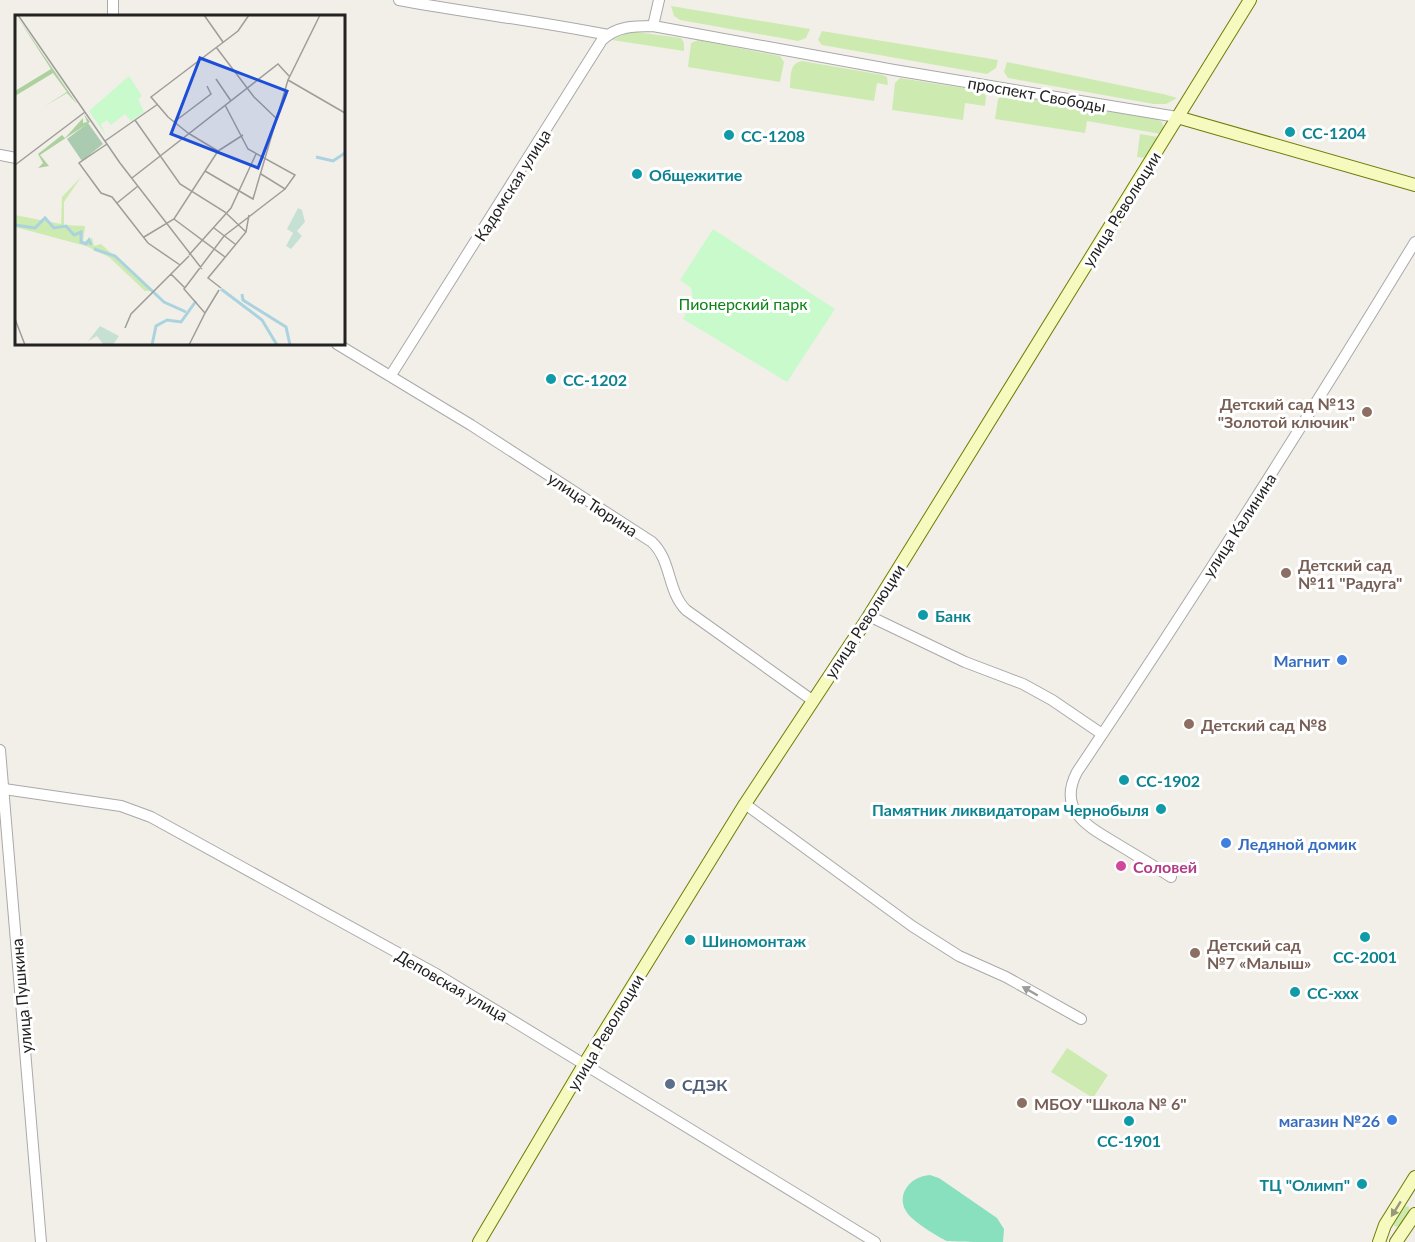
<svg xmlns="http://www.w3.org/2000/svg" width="1415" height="1242" font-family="Lato,sans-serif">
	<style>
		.grass { fill: #cdebb0 }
		.park { fill: #c8facc }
		.pitch { fill: #88e0be }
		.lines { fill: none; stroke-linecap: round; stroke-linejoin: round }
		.tertiary-casing { stroke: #a9a9a9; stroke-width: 12 }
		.secondary-casing { stroke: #707d05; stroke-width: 14 }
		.tertiary { stroke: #fff; stroke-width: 10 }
		.secondary { stroke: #f7fabf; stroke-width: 12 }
		.oneway { fill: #9c9c9c }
		.oneway2 { fill: #979978 }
		.culture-dot { fill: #0f9aa8; stroke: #fff; stroke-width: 2 }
		.education-dot { fill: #8d6e63; stroke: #fff; stroke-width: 2 }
		.shop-dot { fill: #3f7fe0; stroke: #fff; stroke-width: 2 }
		.hotel-dot { fill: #d1479c; stroke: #fff; stroke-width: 2 }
		.service-dot { fill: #5c6f8a; stroke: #fff; stroke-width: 2 }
		.labels { text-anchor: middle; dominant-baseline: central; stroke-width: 6; stroke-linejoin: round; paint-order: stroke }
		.street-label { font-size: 16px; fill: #222; stroke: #fff }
		.culture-label { font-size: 16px; font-weight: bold; fill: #0d838f; stroke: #fff; text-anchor: start }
		.park-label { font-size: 16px; fill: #0c8416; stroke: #fff }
		.education-label { font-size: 16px; font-weight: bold; fill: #785e54; stroke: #fff; text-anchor: start }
		.shop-label { font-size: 16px; font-weight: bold; fill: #366cbe; stroke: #fff; text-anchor: end }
		.hotel-label { font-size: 16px; font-weight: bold; fill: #b23c85; stroke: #fff; text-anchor: start }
		.service-label { font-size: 16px; font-weight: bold; fill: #4e5e75; stroke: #fff; text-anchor: start }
		.inset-river { fill: none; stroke: #aad3df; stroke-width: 3 }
		.inset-road { fill: none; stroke: #9f9d99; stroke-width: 1.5 }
		.view { fill: #1d4ed8; fill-opacity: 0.15; stroke: #1d4ed8; stroke-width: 3 }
		.inset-edge { fill: none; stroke: #222; stroke-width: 3 }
	</style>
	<rect width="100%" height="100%" fill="#f2efe9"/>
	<g class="grass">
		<polygon points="671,6 810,29 806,38 798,41 680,20 674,16"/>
		<polygon points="822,31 998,60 996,68 987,74 822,45 818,40"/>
		<polygon points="636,32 681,38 684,43 684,51 612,40 627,33"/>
		<polygon points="698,40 780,56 784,62 780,82 688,67 691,43"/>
		<path d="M802 61 883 75 887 77 888 85 877 83 874 101 790 88C791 76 789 63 802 61Z"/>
		<polygon points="1007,62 1163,94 1177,98 1166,104 1154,104 1008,78 1004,72"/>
		<polygon points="900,78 982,91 986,96 985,106 965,103 963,120 892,110 895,83"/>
		<polygon points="1005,95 1157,119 1162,122 1164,129 1161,134 1087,121 1085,133 995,119 998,99"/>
		<polygon points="1140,134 1158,137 1146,158 1137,157"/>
		<polygon points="1067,1048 1108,1075 1093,1098 1051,1072"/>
		<polygon points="1407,1206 1409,1207 1409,1211 1399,1226 1395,1227 1393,1223 1403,1207"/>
	</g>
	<polygon class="park" points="713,229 835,309 787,382 683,319 693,300 691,288 680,280"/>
	<path class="pitch" d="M930 1175 939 1178 997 1218 1004 1229 1003 1242C991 1242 956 1242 947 1241 938 1237 914 1222 908 1214 894 1196 910 1176 930 1175Z"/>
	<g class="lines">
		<defs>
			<g id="tertiary">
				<path d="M399 0C469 13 539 21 608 35"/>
				<polyline points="113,16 113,0"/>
				<polyline points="653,26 659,0"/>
				<polyline points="0,155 16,158"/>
				<path d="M337 344 471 425 652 542C672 561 667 591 686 610L812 700"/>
				<path d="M391 375 602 40C617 26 634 26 653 26L894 70 1177 117"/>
				<polyline points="869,616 965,662 1023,684 1052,700 1102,734"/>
				<polyline points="0,750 41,1242"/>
				<polyline points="4,789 121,806 151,817 438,975 875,1242"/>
				<polyline points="745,804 912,926 959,956 1006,977 1081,1019"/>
				<path d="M1171 877C1154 866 1137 856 1119 845 1091 828 1056 812 1077 772 1194 598 1306 421 1415 242"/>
			</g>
			<g id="secondary">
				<polyline points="1177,117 1415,185"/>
				<polyline points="479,1242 585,1063 745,804 869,616 1250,0"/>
				<polyline points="1379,1242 1385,1225 1415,1177"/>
				<polyline points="1396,1242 1415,1214"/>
			</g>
		</defs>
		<use href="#tertiary" class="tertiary-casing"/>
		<use href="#secondary" class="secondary-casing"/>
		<use href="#tertiary" class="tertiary"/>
		<use href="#secondary" class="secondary"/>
	</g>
	<defs><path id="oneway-solid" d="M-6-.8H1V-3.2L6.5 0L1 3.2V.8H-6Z" transform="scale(1.5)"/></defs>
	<use class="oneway" href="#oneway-solid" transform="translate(1030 991) rotate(-150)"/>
	<use class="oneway2" href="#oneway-solid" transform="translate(1396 1209) rotate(122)"/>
	<g class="culture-dot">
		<circle cx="1290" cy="132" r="6"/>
		<circle cx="729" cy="135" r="6"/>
		<circle cx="637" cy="174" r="6"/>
		<circle cx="551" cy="379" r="6"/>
		<circle cx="923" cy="615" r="6"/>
		<circle cx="1124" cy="780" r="6"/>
		<circle cx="1161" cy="809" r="6"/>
		<circle cx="1365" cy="937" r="6"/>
		<circle cx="690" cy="940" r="6"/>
		<circle cx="1295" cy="992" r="6"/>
		<circle cx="1129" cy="1121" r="6"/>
		<circle cx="1362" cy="1184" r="6"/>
	</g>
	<g class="education-dot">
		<circle cx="1367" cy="412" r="6"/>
		<circle cx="1286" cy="573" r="6"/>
		<circle cx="1189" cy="724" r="6"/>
		<circle cx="1195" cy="953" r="6"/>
		<circle cx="1022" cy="1103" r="6"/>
	</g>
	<g class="shop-dot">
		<circle cx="1342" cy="660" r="6"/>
		<circle cx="1226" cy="843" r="6"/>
		<circle cx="1392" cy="1120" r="6"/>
	</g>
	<circle class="hotel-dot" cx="1121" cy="866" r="6"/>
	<circle class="service-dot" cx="670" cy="1084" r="6"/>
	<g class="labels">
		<g class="street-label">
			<text transform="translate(1037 94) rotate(10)">проспект Свободы</text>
			<text transform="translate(512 185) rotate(-58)">Кадомская улица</text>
			<text transform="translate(1121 209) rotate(-58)">улица Революции</text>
			<text transform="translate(593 504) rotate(33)">улица Тюрина</text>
			<text transform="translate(1239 525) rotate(-57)">улица Калинина</text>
			<text transform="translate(864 621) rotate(-57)">улица Революции</text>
			<text transform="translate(452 985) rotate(30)">Деповская улица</text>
			<text transform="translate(21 996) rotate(-95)">улица Пушкина</text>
			<text transform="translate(605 1032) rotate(-59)">улица Революции</text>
		</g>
		<g class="culture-label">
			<text x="1302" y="132">СС-1204</text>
			<text x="741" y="135">СС-1208</text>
			<text x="649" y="174">Общежитие</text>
			<text x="563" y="379">СС-1202</text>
			<text x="935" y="615">Банк</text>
			<text x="1136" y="780">СС-1902</text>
			<text x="1149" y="809" text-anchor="end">Памятник ликвидаторам Чернобыля</text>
			<text x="702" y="940">Шиномонтаж</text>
			<text x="1365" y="956" text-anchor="middle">СС-2001</text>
			<text x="1307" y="992">СС-ххх</text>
			<text x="1129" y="1140" text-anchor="middle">СС-1901</text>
			<text x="1350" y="1184" text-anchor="end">ТЦ "Олимп"</text>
		</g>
		<g class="park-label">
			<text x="743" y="303">Пионерский парк</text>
		</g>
		<g class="education-label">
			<text x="1355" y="403" text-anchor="end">Детский сад №13<tspan x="1355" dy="18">"Золотой ключик"</tspan></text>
			<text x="1298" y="564">Детский сад<tspan x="1298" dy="18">№11 "Радуга"</tspan></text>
			<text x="1201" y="724">Детский сад №8</text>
			<text x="1207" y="944">Детский сад<tspan x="1207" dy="18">№7 «Малыш»</tspan></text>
			<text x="1034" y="1103">МБОУ "Школа № 6"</text>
		</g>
		<g class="shop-label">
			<text x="1330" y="660">Магнит</text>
			<text x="1238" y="843" text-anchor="start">Ледяной домик</text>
			<text x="1380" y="1120">магазин №26</text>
		</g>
		<g class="hotel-label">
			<text x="1133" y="866">Соловей</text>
		</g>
		<g class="service-label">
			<text x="682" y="1084">СДЭК</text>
		</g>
	</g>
	<g transform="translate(15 15)">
		<rect width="330" height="330" fill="#f2efe9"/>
		<path d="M66 162 49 187V210L70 211 68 227 77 223 79 231 86 229 137 276H130L94 242 71 231 0 212V200L46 209 47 182Z" fill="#cdebb0"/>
		<path d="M1 0 62 89 52 78 30 91 52 77 38 58 0 81V76L36 54ZM69 99 75 107 25 140 34 151 23 153 28 148 23 139 47 120 50 123 68 103V108L72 107Z" fill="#add19e"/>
		<path d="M283 193 287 195 290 207 282 216 287 221 276 234 271 231 278 218 272 214ZM85 311 104 321 98 330 88 329 82 321 73 326Z" fill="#c6e0d4"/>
		<path d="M73 108 88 129 67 146 52 124Z" fill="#aacbaf"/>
		<path d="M114 61 127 81 123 84 129 97 116 106 110 99 96 110 92 105 86 109 91 121 74 96Z" fill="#c8facc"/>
		<path class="inset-river" d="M301 142 318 146 330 138M0 210 20 213 30 203 39 213 51 211 59 220 66 217V227L71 229 74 225 76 230M79 234 100 241 149 287 171 297M206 274 247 305 262 330M227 279 228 285 271 312 275 330M137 330 141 311 152 305 166 307 181 286"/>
		<path class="inset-road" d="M3 0 105 148 187 254M189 0 208 27M201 32 239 82 262 104M201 64 216 86M273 65 305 0M210 90 233 134 280 160 270 174 246 159M120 105 165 169 210 197 231 217M159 107 196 79 192 71M173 118 203 136M173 118 153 102 136 82 223 16 234 0M90 126 143 89M92 129 64 148 86 178 97 182 133 228 165 250M203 136 228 120M0 150 70 97M190 156 238 184 273 65 330 98M117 163 263 49 274 61M102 188 123 171M159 204 210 242M199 213 220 229M129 222 159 204 203 136M174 240 216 193 241 139M170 273 156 259 174 241M206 273 193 263 231 217 234 200M190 298 204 275M0 304 10 330M110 313 116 299 156 259M174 330 190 298 169 274 209 221 270 174"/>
		<path class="view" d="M185 43 272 76 243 153 156 119Z"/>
		<rect width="330" height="330" class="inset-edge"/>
	</g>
</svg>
